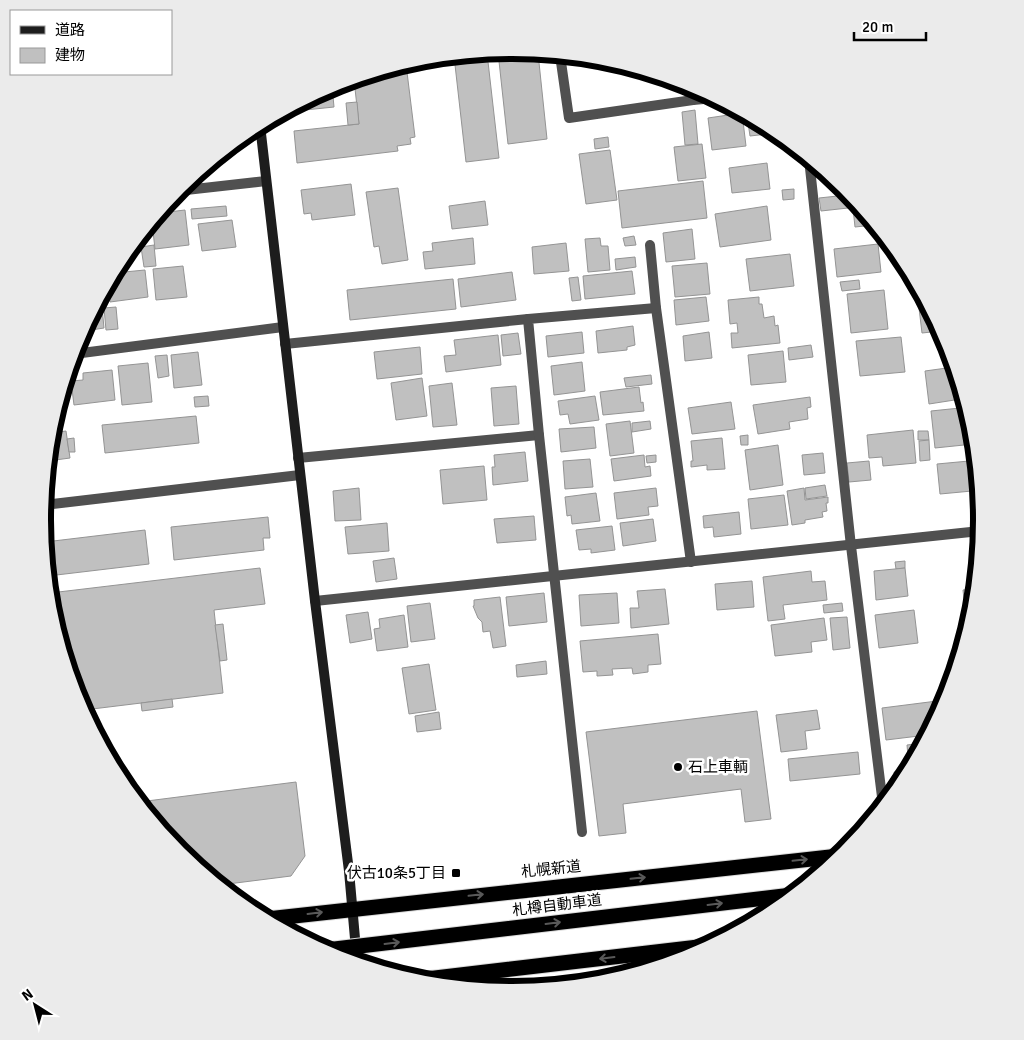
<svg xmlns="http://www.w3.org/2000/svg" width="1024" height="1040" font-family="Signika,'Noto Sans JP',sans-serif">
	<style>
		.building { fill: #c0c0c0; stroke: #949494 }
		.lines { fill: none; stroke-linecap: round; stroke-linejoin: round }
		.highway-casing { stroke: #dbdbdb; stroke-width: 17 }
		.lane { stroke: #505050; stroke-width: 10 }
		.street { stroke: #505050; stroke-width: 10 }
		.secondary { stroke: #1d1d1d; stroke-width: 10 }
		.highway { stroke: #000; stroke-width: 15 }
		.highway-bridge-casing { stroke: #dbdbdb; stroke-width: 17; stroke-linecap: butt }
		.highway-bridge { stroke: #000; stroke-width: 15 }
		.oneway { stroke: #595959 }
		.poi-dot { fill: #000; stroke: #fff; stroke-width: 2 }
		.labels { text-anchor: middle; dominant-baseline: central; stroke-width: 5; stroke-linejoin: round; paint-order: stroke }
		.poi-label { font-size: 15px; fill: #000; stroke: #fff; text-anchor: start }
		.street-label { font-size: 15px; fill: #000; stroke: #fff }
		.rim { fill: none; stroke: #000; stroke-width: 6 }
	</style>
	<rect width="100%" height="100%" fill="#fff"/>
	<g class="building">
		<polygon points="512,51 538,53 547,139 508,144 498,52"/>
		<polygon points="487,53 499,158 466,162 454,56"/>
		<polygon points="406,64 415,137 410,138 411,144 397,146 398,151 297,163 294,131 359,124 354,80"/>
		<polygon points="332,86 334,107 305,110 304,101"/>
		<polygon points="357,102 359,124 348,125 346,103"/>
		<polygon points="695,110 698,144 685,145 682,112"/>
		<polygon points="742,113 746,146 712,150 708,118"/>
		<polygon points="747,116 773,130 777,133 750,136"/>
		<polygon points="608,137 609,147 595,149 594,139"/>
		<polygon points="702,144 706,178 678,181 674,147"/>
		<polygon points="610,150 617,200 586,204 579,154"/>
		<polygon points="767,163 770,189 732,193 729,168"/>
		<polygon points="703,181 707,218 622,228 618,191"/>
		<polygon points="351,184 355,215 312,220 311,213 304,214 301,190"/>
		<polygon points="398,188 408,260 382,264 379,246 374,247 366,192"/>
		<polygon points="794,189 794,199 783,200 782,190"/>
		<polygon points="847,195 848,208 821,211 819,198"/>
		<polygon points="852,199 853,199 874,225 855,227"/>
		<polygon points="485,201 488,225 452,229 449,206"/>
		<polygon points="226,206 227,216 192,219 191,209"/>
		<polygon points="767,206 771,240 720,247 715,214"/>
		<polygon points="185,210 189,245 155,249 152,222 161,220 160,213"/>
		<polygon points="232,220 236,247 202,251 198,224"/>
		<polygon points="692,229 695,259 666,262 663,233"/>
		<polygon points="634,236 636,245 625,246 623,238"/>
		<polygon points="473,238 475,264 425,269 423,252 433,251 432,243"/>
		<polygon points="600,238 601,246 608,246 610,270 588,272 585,239"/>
		<polygon points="566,243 569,271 534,274 532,247"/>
		<polygon points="878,244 881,272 837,277 834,249"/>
		<polygon points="154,245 156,266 144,267 141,247"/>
		<polygon points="790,254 794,286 750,291 746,259"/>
		<polygon points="635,257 636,267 616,270 615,259"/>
		<polygon points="707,263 710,294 675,297 672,266"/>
		<polygon points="183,266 187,297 156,300 153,269"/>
		<polygon points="145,270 148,297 110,302 108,284 114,273"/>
		<polygon points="632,271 635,294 585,299 583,276"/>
		<polygon points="512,272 516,300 461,307 458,279"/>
		<polygon points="578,277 581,300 572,301 569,278"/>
		<polygon points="912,278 922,295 915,296"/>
		<polygon points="453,279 456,309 350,320 347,290"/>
		<polygon points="859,280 860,289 842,291 840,282"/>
		<polygon points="884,290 888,329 851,333 847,294"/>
		<polygon points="706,297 709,321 676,325 674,300"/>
		<polygon points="759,297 759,304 762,304 764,318 774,316 775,326 778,325 780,343 732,348 731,333 738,333 737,323 730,324 728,300"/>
		<polygon points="96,307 102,307 104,328 91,330 90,319"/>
		<polygon points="116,307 118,329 106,330 104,308"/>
		<polygon points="928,307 941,331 922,333 919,308"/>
		<polygon points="633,326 635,345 627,347 627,350 598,353 596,331"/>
		<polygon points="582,332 584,353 548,357 546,336"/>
		<polygon points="709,332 712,358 685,361 683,336"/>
		<polygon points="518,333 521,354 503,356 501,335"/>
		<polygon points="498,335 501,365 446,372 444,356 456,355 454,340"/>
		<polygon points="901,337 905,372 860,376 856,341"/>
		<polygon points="811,345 813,357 789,360 788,348"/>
		<polygon points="420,347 422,374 377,379 374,352"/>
		<polygon points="783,351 786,382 751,385 748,355"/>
		<polygon points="198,352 202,385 174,388 171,355"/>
		<polygon points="167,355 169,376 158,378 155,356"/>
		<polygon points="582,362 585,391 554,395 551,366"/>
		<polygon points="148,363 152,402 122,405 118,366"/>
		<polygon points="954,367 959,384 961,399 929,404 925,371"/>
		<polygon points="112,370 115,400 74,405 71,381 83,380 83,373"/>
		<polygon points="651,375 652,384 626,387 624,378"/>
		<polygon points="422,378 427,416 396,420 391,383"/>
		<polygon points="452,383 457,425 433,427 429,386"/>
		<polygon points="516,386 519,424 494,426 491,388"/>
		<polygon points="639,387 641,403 643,402 644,411 603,415 600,392"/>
		<polygon points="208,396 209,406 195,407 194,397"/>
		<polygon points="595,396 599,420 570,424 568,414 560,415 558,401"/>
		<polygon points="810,397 811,407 807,408 808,419 789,422 790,429 758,434 753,405"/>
		<polygon points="731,402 735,429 692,434 688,408"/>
		<polygon points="960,408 964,445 935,448 931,411"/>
		<polygon points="196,416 199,443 105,453 102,425"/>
		<polygon points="630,421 634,453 610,456 606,424"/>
		<polygon points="650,421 651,429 632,432 632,423"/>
		<polygon points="594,427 596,448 561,452 559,429"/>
		<polygon points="913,430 916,463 883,466 882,457 869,458 867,435"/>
		<polygon points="66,431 70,458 48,461 51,433"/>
		<polygon points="918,431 928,431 929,440 918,440"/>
		<polygon points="748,435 748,445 741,445 740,436"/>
		<polygon points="74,438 75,452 69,452 67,439"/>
		<polygon points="722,438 725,469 707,470 707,465 691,467 691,461 693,461 691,441"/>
		<polygon points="929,440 930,460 920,461 919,441"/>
		<polygon points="778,445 783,485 750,490 745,450"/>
		<polygon points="525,452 528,481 493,485 492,467 495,467 494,455"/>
		<polygon points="823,453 825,473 804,475 802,455"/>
		<polygon points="644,455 645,467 650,466 651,476 614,481 611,459"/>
		<polygon points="656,455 656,462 647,463 646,456"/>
		<polygon points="973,457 975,457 978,486 977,486"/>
		<polygon points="590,459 593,487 565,489 563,461"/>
		<polygon points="869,461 871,480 849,482 847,463"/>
		<polygon points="969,461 972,491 940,494 937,464"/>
		<polygon points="484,466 487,500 443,504 440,470"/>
		<polygon points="825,485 827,496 806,499 805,488"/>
		<polygon points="359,488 361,520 335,521 333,491"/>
		<polygon points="656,488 658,506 648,507 649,515 617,519 614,493"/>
		<polygon points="804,488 805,500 828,497 828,503 826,503 827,511 822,512 823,517 805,520 805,523 792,525 787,491"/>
		<polygon points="976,489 978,489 981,516 978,516"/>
		<polygon points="596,493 600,521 572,524 571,515 567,516 565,497"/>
		<polygon points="784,495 788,525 751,529 748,499"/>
		<polygon points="739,512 741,534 714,537 713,527 704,528 703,516"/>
		<polygon points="534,516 536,540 497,543 494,519"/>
		<polygon points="268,517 270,538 263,538 264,550 174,560 171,527"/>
		<polygon points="653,519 656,541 623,546 620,523"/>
		<polygon points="387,523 389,551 348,554 345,527"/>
		<polygon points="612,526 615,550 591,553 591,549 579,550 576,530"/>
		<polygon points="145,530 149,564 48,576 45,542"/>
		<polygon points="394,558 397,579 376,582 373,561"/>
		<polygon points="905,561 905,568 896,569 895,562"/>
		<polygon points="260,568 265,604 214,610 223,693 84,710 78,699 51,611 50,593"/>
		<polygon points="905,568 908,596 876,600 874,571"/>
		<polygon points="811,571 812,582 825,581 827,600 783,605 785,619 768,621 763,577"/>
		<polygon points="752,581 754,607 717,610 715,584"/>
		<polygon points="665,589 669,624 631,628 630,608 639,608 637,591"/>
		<polygon points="975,589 972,612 967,628 963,590"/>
		<polygon points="544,593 547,622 509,626 506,597"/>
		<polygon points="617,593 619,623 581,626 579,595"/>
		<polygon points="500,597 506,646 493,648 490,631 483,632 482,622 478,618 473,606 474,606 474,600"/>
		<polygon points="430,603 435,639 411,642 407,606"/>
		<polygon points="842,603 843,611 824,613 823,605"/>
		<polygon points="914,610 918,643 879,648 875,615"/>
		<polygon points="368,612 372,639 350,643 346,615"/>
		<polygon points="404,615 408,647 377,651 374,629 380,628 379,619"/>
		<polygon points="847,617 850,648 833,650 830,618"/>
		<polygon points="824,618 827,640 811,642 812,652 775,656 771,625"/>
		<polygon points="223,624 227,660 220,661 215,625"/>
		<polygon points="658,634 661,664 648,665 648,672 633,674 632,668 612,669 613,675 597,676 597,671 583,672 580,641"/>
		<polygon points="546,661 547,674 517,677 516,665"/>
		<polygon points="429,664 436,710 409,714 402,668"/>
		<polygon points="172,699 173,707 142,711 141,703"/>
		<polygon points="945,700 927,735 886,740 882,708"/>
		<polygon points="94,708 96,716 88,717 84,710"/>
		<polygon points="817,710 820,729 805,731 807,749 781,752 776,715"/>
		<polygon points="757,711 771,819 745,822 741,789 623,804 626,833 599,836 586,732"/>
		<polygon points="439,712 441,729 417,732 415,716"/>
		<polygon points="923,743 909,768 907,745"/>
		<polygon points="858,752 860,774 790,781 788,759"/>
		<polygon points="908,770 902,781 896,789 894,772"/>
		<polygon points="296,782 305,856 291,876 220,885 180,852 139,802"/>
	</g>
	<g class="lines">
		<defs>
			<g id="highway">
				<polyline points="267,919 839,856"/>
				<polyline points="418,980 707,946"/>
			</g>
		</defs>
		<use href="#highway" class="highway-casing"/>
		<g class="lane">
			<polyline points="560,55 569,118 693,100"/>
			<polyline points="285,344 528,319"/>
		</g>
		<g class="street">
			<polyline points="693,100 714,98"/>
			<polyline points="809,159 851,546 883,805"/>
			<polyline points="177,191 266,181"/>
			<polyline points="650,245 656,308 691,562"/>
			<polyline points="74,354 283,327"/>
			<polyline points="298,458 539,435"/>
			<polyline points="44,505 300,475"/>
			<path d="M315 601C536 576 759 556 980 531"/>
			<polyline points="582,832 539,435 528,319 656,308"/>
		</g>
		<polyline class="secondary" points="260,125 315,601 349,871 357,961"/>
		<use href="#highway" class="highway"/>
		<defs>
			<polyline id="highway-bridge" points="326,950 792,895"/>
		</defs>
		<use href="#highway-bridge" class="highway-bridge-casing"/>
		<use href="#highway-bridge" class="highway-bridge"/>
	</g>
	<defs><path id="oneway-shaft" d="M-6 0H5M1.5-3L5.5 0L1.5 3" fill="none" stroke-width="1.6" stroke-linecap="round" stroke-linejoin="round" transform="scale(1.25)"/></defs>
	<g class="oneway">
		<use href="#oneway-shaft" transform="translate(800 860) rotate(-6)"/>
		<use href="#oneway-shaft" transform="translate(638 878) rotate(-6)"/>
		<use href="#oneway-shaft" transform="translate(476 895) rotate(-6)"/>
		<use href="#oneway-shaft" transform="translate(715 904) rotate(-7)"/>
		<use href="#oneway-shaft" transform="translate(315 913) rotate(-7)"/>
		<use href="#oneway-shaft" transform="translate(553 923) rotate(-7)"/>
		<use href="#oneway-shaft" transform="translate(392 943) rotate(-7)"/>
		<use href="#oneway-shaft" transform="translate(607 958) rotate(173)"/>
	</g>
	<g class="poi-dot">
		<circle cx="678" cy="767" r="5"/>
		<rect x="451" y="868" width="10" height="10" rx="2.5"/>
	</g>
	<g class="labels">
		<g class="poi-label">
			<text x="688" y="767">石上車輌</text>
			<text x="446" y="873" text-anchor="end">伏古10条5丁目</text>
		</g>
		<g class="street-label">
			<text transform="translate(551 869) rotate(-6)">札幌新道</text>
			<text transform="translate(557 905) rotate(-7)">札樽自動車道</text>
		</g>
	</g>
	<path d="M0 0H1024V1040H0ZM51 520a461 461 0 1 1 922 0a461 461 0 1 1-922 0Z" fill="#ebebeb" fill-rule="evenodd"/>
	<path class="rim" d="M51 520a461 461 0 1 1 922 0a461 461 0 1 1-922 0Z"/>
	<rect x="10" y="10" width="162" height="65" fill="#ffffff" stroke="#999999"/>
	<rect x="20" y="26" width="25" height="8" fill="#1d1d1d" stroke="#999999"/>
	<text x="55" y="35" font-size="15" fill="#000000">道路</text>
	<rect x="20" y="48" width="25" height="15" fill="#c0c0c0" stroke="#999999"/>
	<text x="55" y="60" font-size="15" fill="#000000">建物</text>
	<g transform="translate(35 1005) rotate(324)" stroke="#ffffff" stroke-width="4" paint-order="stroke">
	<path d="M0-4L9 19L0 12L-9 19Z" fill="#000000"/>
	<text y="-8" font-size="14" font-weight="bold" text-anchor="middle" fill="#000000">N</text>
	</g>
	<path d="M854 32v8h72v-8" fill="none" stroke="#000000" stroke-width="2.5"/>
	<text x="862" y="32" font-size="15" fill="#000000" stroke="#ffffff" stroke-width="4" paint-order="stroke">20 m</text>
</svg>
